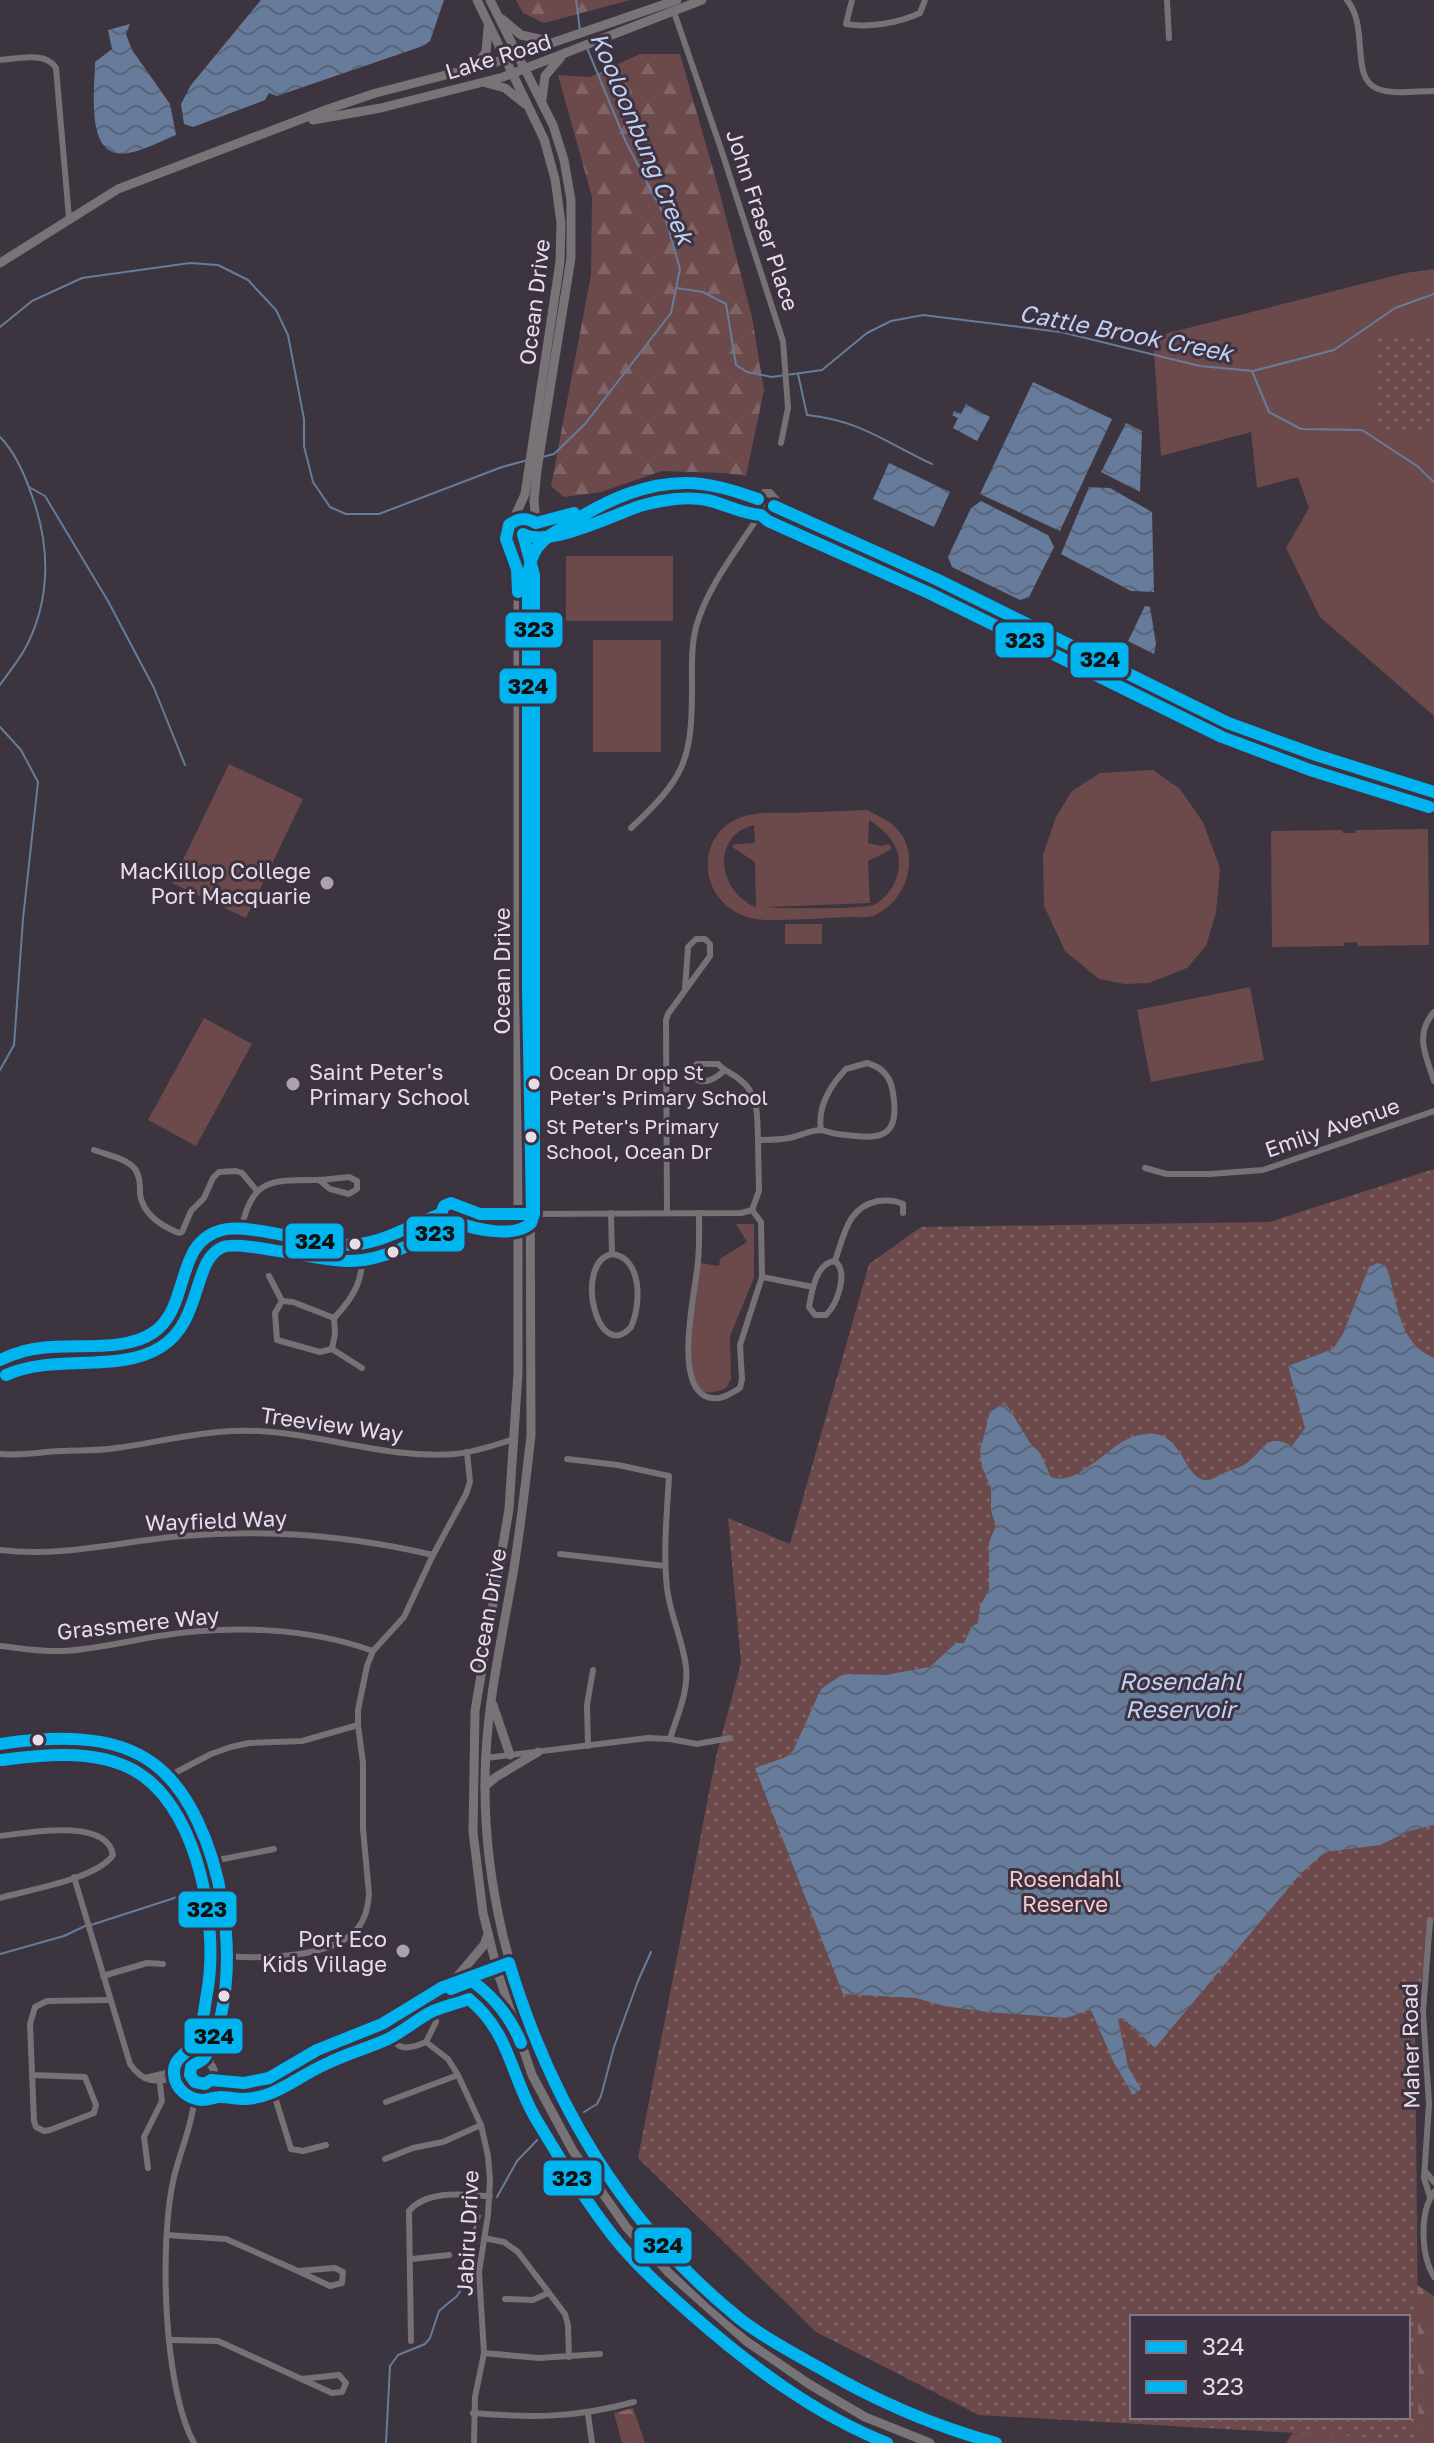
<svg xmlns="http://www.w3.org/2000/svg" width="1434" height="2443" font-family="'Golos Text',sans-serif">
	<style>
		.green { fill: #6c4a4b; fill-rule: evenodd }
		.forest { fill: url(#forest-firs) }
		.park { fill: url(#park-dots); fill-rule: evenodd }
		.water { fill: url(#water-waves) }
		.lines { fill: none; stroke-linecap: round; stroke-linejoin: round }
		.stream { stroke: #677c9a; stroke-width: 2 }
		.minor { stroke: #757174; stroke-width: 6 }
		.tertiary { stroke: #757174; stroke-width: 8 }
		.secondary { stroke: #787377; stroke-width: 9 }
		.bus-1-casing { stroke: #3e3141; stroke-width: 18 }
		.bus-2-casing { stroke: #3e3141; stroke-width: 18 }
		.bus-1 { stroke: #00b5ef; stroke-width: 12 }
		.bus-2 { stroke: #00b5ef; stroke-width: 12 }
		.poi-dot { fill: #aaa2ac; stroke: #3e3141; stroke-width: 3 }
		.bus-dot { fill: #e5dde7; stroke: #3e3141; stroke-width: 3 }
		.labels { text-anchor: middle; dominant-baseline: central; stroke-width: 6; stroke-linejoin: round; paint-order: stroke }
		.bus-label { font-size: 20px; fill: #e5dde7; stroke: #3e3141; text-anchor: start }
		.street-label { font-size: 22px; fill: #e5dde7; stroke: #3e3141 }
		.poi-label { font-size: 22px; fill: #e5dde7; stroke: #3e3141; text-anchor: end }
		.park-label { font-size: 22px; fill: #f8cbc9; stroke: #3e3141 }
		.water-label { font-size: 24px; font-style: italic; fill: #bcd3f4; stroke: #3e3141 }
		.line-badge { stroke: #3e3141; stroke-width: 3 }
		.pale-badge-label { font-size: 22px; text-anchor: middle; font-weight: bold; fill: #111 }
	</style>
	<defs>
		<pattern id="forest-firs" width="22" height="20" patternUnits="userSpaceOnUse" patternTransform="scale(2)"><rect width="22" height="20" fill="#6c4a4b"/><path d="M5 1l3.5 6h-7zM16 11l3.5 6h-7z" fill="#816465"/></pattern>
		<pattern id="park-dots" width="8" height="8" patternUnits="userSpaceOnUse" patternTransform="scale(2)"><rect width="8" height="8" fill="#6c4a4b"/><path d="M2 2h.1M6 6h.1" fill="none" stroke="#816465" stroke-width="1.8" stroke-linecap="round"/></pattern>
		<pattern id="water-waves" width="16" height="10" patternUnits="userSpaceOnUse" patternTransform="scale(2)"><rect width="16" height="10" fill="#677c9a"/><path d="M0 5q4-4 8 0t8 0" fill="none" stroke="#596578"/></pattern>
	</defs>
	<rect width="100%" height="100%" fill="#3c343e"/>
	<g class="green">
		<polygon points="1434,269 1434,716 1320,617 1286,548 1309,508 1298,477 1257,488 1251,432 1161,456 1153,337 1405,273"/>
		<rect x="566" y="556" width="107" height="65"/>
		<rect x="593" y="640" width="68" height="112"/>
		<polygon points="229,764 303,799 246,918 172,883"/>
		<polygon points="1153,770 1180,789 1203,822 1220,868 1216,913 1206,946 1187,968 1149,983 1125,984 1099,979 1065,951 1044,906 1043,855 1056,817 1072,791 1100,773"/>
		<path d="M867 810C876 815 886 819 893 825 924 851 907 903 873 916 866 918 855 917 848 917 822 918 795 920 769 920 698 920 687 833 745 816 758 812 774 813 788 813 814 812 841 811 867 810ZM869 820C878 826 886 832 892 841 907 862 896 894 873 905 864 909 779 909 766 907L870 903 868 861 890 850 891 847 889 844 881 846 868 843ZM754 825 755 843 735 844 732 847 755 862 756 907C718 892 710 836 754 825Z"/>
		<polygon points="1428,829 1429,945 1358,946 1357,942 1344,943 1344,946 1272,947 1271,831 1342,830 1343,833 1355,833 1356,830"/>
		<rect x="785" y="924" width="37" height="20"/>
		<polygon points="1250,987 1264,1060 1151,1082 1137,1010"/>
		<polygon points="204,1018 252,1044 196,1146 148,1120"/>
		<path d="M736 1224H754V1278L730 1336 731 1379 726 1388C717 1392 705 1396 697 1387 681 1369 697 1288 700 1263L719 1266 720 1259 747 1242Z"/>
	</g>
	<g class="forest">
		<polygon points="516,0 630,0 544,23 523,13"/>
		<polygon points="640,54 680,54 717,183 752,317 764,390 746,476 724,473 662,471 601,492 564,497 551,486 591,275 592,197 558,75 590,77"/>
		<polygon points="1406,2278 1434,2296 1434,2443 1286,2443 1303,2417 1408,2417"/>
		<polygon points="633,2408 645,2443 622,2443 614,2413"/>
	</g>
	<g class="park">
		<polygon points="1378,336 1434,336 1434,433 1377,432"/>
		<path d="M1434 1169V1921L1415 2012 1419 2440 979 2415 816 2332 638 2158 716 1757 741 1663 728 1518 790 1544 869 1264 921 1227 1269 1222ZM1132 2317H1408V2417H1132Z"/>
	</g>
	<g class="water">
		<polygon points="261,0 444,0 430,41 423,46 277,96 269,93 265,100 193,127 184,124 181,104 191,85"/>
		<path d="M130 24 126 34 132 50 170 104 176 135C161 141 145 150 129 153 84 162 95 89 95 62L112 49 108 30Z"/>
		<polygon points="1033,382 1112,419 1060,531 980,494"/>
		<polygon points="966,404 990,417 977,441 953,428 958,418 952,415 954,411 961,414"/>
		<polygon points="1126,423 1142,431 1140,492 1101,472"/>
		<polygon points="889,463 950,492 934,527 873,499"/>
		<polygon points="1089,487 1110,488 1152,512 1154,592 1131,591 1061,554"/>
		<polygon points="981,501 1048,535 1054,547 1029,597 1020,600 952,567 948,557 971,508"/>
		<polygon points="1145,606 1150,607 1156,644 1154,654 1128,641"/>
		<path d="M1378 1263 1386 1266C1398 1300 1397 1343 1434 1358V1825L1409 1831 1380 1845 1325 1852 1300 1874 1155 2048 1123 2018 1118 2019 1128 2067 1141 2089 1133 2095 1114 2063 1091 2010 1066 2018 989 2012 944 2006 916 1998 843 1994 755 1768 786 1757 793 1751 821 1689 840 1676 849 1674 884 1675 930 1667 956 1643H964L972 1626 978 1623 980 1606 989 1590V1543L996 1525 991 1511V1488L982 1467 980 1451 990 1412 1000 1405 1008 1407 1030 1443 1040 1453 1051 1477C1077 1487 1104 1449 1130 1438 1184 1416 1180 1480 1207 1480 1213 1480 1219 1475 1224 1473 1232 1469 1239 1469 1247 1463 1264 1450 1267 1432 1292 1446L1305 1428 1288 1366 1333 1349 1343 1334 1369 1267Z"/>
	</g>
	<g class="lines">
		<g class="stream">
			<polyline points="576,0 580,30"/>
			<polyline points="677,288 703,292 726,304 736,365 747,372 772,377 822,370 867,333 891,321 923,315 1061,332 1200,366 1253,371 1334,350 1395,308 1434,294"/>
			<polyline points="0,327 32,301 82,278 190,263 218,265 248,280 276,310 288,335 304,419 304,446 313,482 330,507 346,514 379,514 502,467 528,460"/>
			<polyline points="1252,371 1269,412 1301,429 1362,430 1417,466 1434,482"/>
			<path d="M798 374 807 415C859 420 887 443 932 464"/>
			<path d="M0 437C16 453 25 475 32 496 50 545 51 597 27 645 20 659 9 672 0 685"/>
			<polyline points="542,457 554,454 585,424 671,313 680,269 665,217 626,142 587,48"/>
			<polyline points="29,487 45,496 108,601 154,688 185,765"/>
			<polyline points="0,727 21,750 38,782 23,919 14,1045 0,1070"/>
			<polyline points="91,1925 193,1892"/>
			<polyline points="0,1954 64,1936 85,1926"/>
			<polyline points="584,2112 597,2104 601,2096 614,2047 638,1981 651,1952"/>
			<polyline points="497,2197 517,2161 545,2132"/>
			<polyline points="386,2443 390,2366 398,2355 425,2344 430,2338 439,2311 457,2296 462,2288 467,2245 480,2216"/>
		</g>
		<g class="minor">
			<path d="M852 0 846 24C868 28 899 23 920 13L925 0"/>
			<polyline points="1167,0 1169,38"/>
			<path d="M1347 0C1370 28 1349 78 1378 89 1394 95 1417 91 1434 91"/>
			<polyline points="674,12 721,149 783,341 788,408 781,443"/>
			<path d="M0 60C17 59 46 51 56 68L69 218"/>
			<path d="M631 828C684 778 692 762 692 688 692 668 691 647 696 627 708 584 740 547 763 509"/>
			<path d="M1434 1012C1414 1035 1426 1056 1434 1081"/>
			<path d="M724 1071C715 1079 703 1086 693 1077L691 1070 697 1064H718C724 1071 732 1073 739 1079 760 1094 757 1118 758 1140"/>
			<path d="M94 1150C107 1155 126 1158 135 1169 140 1176 140 1185 140 1194 143 1214 161 1226 179 1233L182 1232 191 1211 204 1198 213 1178 219 1172 236 1171 242 1173 257 1191"/>
			<polyline points="1145,1168 1167,1174 1210,1174 1263,1170 1434,1111"/>
			<polyline points="752,1210 761,1222 762,1277 813,1287"/>
			<polyline points="611,1213 612,1254"/>
			<polyline points="667,1213 666,1020 668,1014 710,956 710,944 705,939 696,939 688,947 685,989"/>
			<path d="M699 1213C699 1232 700 1251 697 1270 694 1296 675 1382 705 1396 718 1402 729 1395 740 1388L742 1379 740 1345 762 1277"/>
			<path d="M532 1214 741 1213 752 1210 759 1191 758 1140C768 1140 779 1140 789 1138 799 1136 809 1131 819 1130 824 1130 831 1133 837 1134 877 1139 901 1142 893 1093 891 1077 882 1067 867 1063L846 1069C830 1086 817 1106 821 1130"/>
			<path d="M241 1230C252 1179 270 1180 317 1180 327 1180 339 1178 349 1177L357 1181V1189L349 1194 330 1189 319 1180"/>
			<path d="M612 1254C643 1258 641 1305 631 1327 597 1365 573 1262 612 1254Z"/>
			<path d="M835 1261C849 1273 837 1304 826 1315H815L809 1307C812 1290 816 1263 835 1261Z"/>
			<path d="M835 1261C844 1236 847 1207 878 1201 887 1200 895 1200 903 1204V1213"/>
			<polyline points="269,1276 282,1301"/>
			<polyline points="334,1318 293,1302 282,1301 275,1313 277,1340 320,1352 332,1349 362,1368"/>
			<path d="M332 1349 335 1334 334 1318C358 1293 362 1279 364 1245"/>
			<path d="M0 1454C21 1456 40 1452 61 1451 79 1450 98 1451 116 1448 154 1443 192 1433 231 1431 307 1427 379 1460 455 1454 476 1452 495 1445 514 1439"/>
			<path d="M0 1550C62 1558 121 1541 183 1536 266 1529 352 1536 433 1555"/>
			<polyline points="560,1554 665,1566"/>
			<path d="M0 1646C20 1648 41 1652 62 1651 94 1650 127 1641 159 1636 229 1625 307 1627 373 1651"/>
			<polyline points="670,1739 697,1744 730,1738"/>
			<polyline points="588,1746 587,1705 593,1670"/>
			<path d="M486 1758 648 1738 670 1739C677 1716 689 1691 686 1667 683 1640 670 1615 667 1588 663 1551 667 1513 669 1476L618 1465 567 1459"/>
			<polyline points="169,1776 211,1754 231,1747 249,1743 302,1741 358,1725"/>
			<path d="M0 1836C26 1833 107 1817 113 1855 97 1879 28 1890 0 1898"/>
			<polyline points="213,1861 274,1849"/>
			<path d="M74 1877 130 2064C148 2090 164 2078 191 2077"/>
			<polyline points="1430,1920 1423,2012 1429,2104 1424,2178 1430,2197"/>
			<path d="M227 1956C261 1959 326 1958 353 1933 364 1924 368 1908 369 1894L363 1829V1763L358 1725V1710L367 1666 373 1651 404 1617 433 1555 466 1494 470 1482 467 1452"/>
			<polyline points="103,1976 147,1963 163,1964"/>
			<path d="M382 2024C396 2046 399 2054 426 2042L436 2022 431 1994"/>
			<polyline points="426,2042 448,2059 458,2075 481,2125 488,2156 490,2180 488,2215 479,2272 484,2353 475,2397 474,2443"/>
			<polyline points="32,2075 85,2077 96,2105 94,2113 50,2130 44,2131 36,2127 34,2121 30,2024 35,2007 47,2001 110,2000"/>
			<polyline points="145,2078 191,2067"/>
			<polyline points="269,2078 291,2149 303,2151 326,2145"/>
			<polyline points="197,2097 202,2084"/>
			<polyline points="386,2102 458,2075"/>
			<polyline points="385,2159 413,2148 443,2142 481,2125"/>
			<polyline points="148,2168 144,2137 162,2101 159,2076"/>
			<polyline points="1425,2171 1434,2182"/>
			<path d="M1434 2192C1419 2213 1421 2256 1434 2277"/>
			<polyline points="167,2235 226,2239 298,2271 335,2268 343,2272 342,2283 330,2286 298,2271"/>
			<polyline points="484,2238 504,2242 518,2252 565,2314 568,2325 569,2357"/>
			<polyline points="412,2259 449,2255"/>
			<polyline points="505,2299 533,2300 548,2293"/>
			<polyline points="171,2340 218,2341 332,2393 342,2392 346,2383 339,2375 301,2379"/>
			<path d="M411 2341 409 2211C427 2189 465 2195 490 2196"/>
			<polyline points="484,2353 539,2358 600,2354"/>
			<path d="M473 2413C533 2418 575 2418 634 2402"/>
			<polyline points="588,2414 592,2443"/>
			<path d="M194 2443C163 2387 159 2240 174 2177 182 2145 196 2117 195 2082"/>
		</g>
		<g class="tertiary">
			<polyline points="758,499 764,493 770,493 776,500 774,506"/>
			<polyline points="758,499 763,509 770,510 774,506"/>
			<path d="M774 506C920 565 1059 642 1200 710 1274 745 1356 767 1434 792"/>
			<polyline points="536,523 590,509 638,490 684,483 709,484 758,499"/>
			<path d="M540 543C555 529 575 523 590 510"/>
			<polyline points="421,1226 443,1221 454,1225 479,1214"/>
			<path d="M0 1360C45 1331 135 1363 167 1321 182 1302 182 1273 193 1251 201 1241 211 1233 223 1230 238 1227 253 1232 267 1234 298 1239 334 1249 366 1244 393 1240 414 1222 441 1214L444 1206 451 1203 480 1214H532"/>
			<path d="M0 1744C50 1736 110 1734 153 1763 216 1805 234 1936 223 2004 220 2024 213 2044 209 2063"/>
			<polyline points="482,1978 511,1969"/>
			<circle cx="202" cy="2073" r="12"/>
			<polyline points="211,2080 244,2083 269,2078 317,2050 382,2024 441,1988 509,1963"/>
		</g>
		<g class="secondary">
			<polyline points="477,0 544,139 555,179 561,223 560,262 525,494 506,536 518,575 518,1373 509,1509 475,1711 473,1832 483,1913 498,1973 532,2075 573,2151 627,2228 669,2273 746,2341 809,2384 865,2417 930,2443"/>
			<polyline points="490,0 553,125 564,160 571,200 571,258 537,470 534,501 536,523"/>
			<polyline points="502,19 521,35 548,41"/>
			<polyline points="473,68 486,52 488,28"/>
			<polyline points="486,83 505,88 525,104"/>
			<polyline points="542,100 545,76 561,57"/>
			<polyline points="313,120 381,108 503,77 702,0"/>
			<polyline points="0,263 118,189 328,109 376,93 496,62 677,0"/>
			<path d="M510 524C548 495 552 574 511 549"/>
			<path d="M536 548 528 577 531 1436C525 1486 520 1536 511 1585 499 1652 485 1716 485 1784 484 1979 584 2204 742 2321 761 2335 781 2346 801 2357 863 2394 925 2426 996 2443"/>
			<polyline points="493,1705 510,1755"/>
			<polyline points="485,1786 496,1777 538,1752"/>
			<polyline points="472,1981 490,1996 512,2025"/>
			<polyline points="451,1984 484,1945 488,1934"/>
		</g>
		<defs>
			<g id="bus-1">
				<polyline points="774,506 936,579 1228,723 1316,755 1434,792"/>
				<path d="M518 592 517 569 506 539 509 525C518 518 526 517 536 523L574 513"/>
				<path d="M0 1360C13 1354 26 1349 41 1348 76 1343 124 1353 154 1332 191 1306 174 1242 222 1230 249 1223 311 1244 343 1245 380 1246 407 1226 441 1214L444 1206 451 1203 480 1214H532L528 990V577C529 567 531 557 537 548 547 534 563 528 577 519 610 499 646 483 686 483 711 483 735 491 758 499"/>
				<path d="M0 1744C49 1737 112 1732 154 1764 224 1816 249 1983 205 2057 202 2062 196 2062 191 2067L190 2075 195 2082 205 2084 211 2080 244 2083 269 2078 317 2050 382 2024 441 1988 509 1963C552 2105 624 2225 740 2319 764 2338 792 2352 818 2367 874 2400 933 2426 996 2443"/>
				<path d="M451 1989 472 1981C494 1997 511 2018 521 2043"/>
			</g>
			<g id="bus-2">
				<path d="M6 1375C55 1353 118 1374 161 1347 203 1321 192 1259 223 1247 242 1240 321 1262 350 1261 386 1261 415 1240 448 1229L455 1222C474 1229 515 1239 531 1223L534 1214V575L523 534C548 548 613 515 640 506 660 500 687 496 707 500 725 504 742 514 761 515L768 521 929 593 1222 737 1310 770 1429 807"/>
				<path d="M2 1760C47 1754 104 1748 143 1776 200 1817 219 1929 207 1993 204 2009 203 2032 192 2045 185 2056 173 2058 174 2074 175 2089 188 2099 202 2100 209 2100 214 2097 220 2097 228 2097 236 2099 244 2099 276 2098 298 2076 326 2064 346 2054 368 2048 388 2039 402 2032 415 2021 429 2013 441 2007 456 2004 469 1999 511 2034 510 2075 536 2119 560 2159 584 2199 613 2236 635 2264 663 2289 690 2313 749 2365 814 2414 887 2443"/>
			</g>
		</defs>
		<use href="#bus-1" class="bus-1-casing"/>
		<use href="#bus-2" class="bus-2-casing"/>
		<use href="#bus-1" class="bus-1"/>
		<use href="#bus-2" class="bus-2"/>
	</g>
	<g class="poi-dot">
		<circle cx="327" cy="883" r="8"/>
		<circle cx="293" cy="1084" r="8"/>
		<circle cx="403" cy="1951" r="8"/>
	</g>
	<g class="bus-dot">
		<circle cx="534" cy="1084" r="7"/>
		<circle cx="531" cy="1137" r="7"/>
		<circle cx="355" cy="1244" r="7"/>
		<circle cx="393" cy="1252" r="7"/>
		<circle cx="38" cy="1740" r="7"/>
		<circle cx="224" cy="1996" r="7"/>
	</g>
	<g class="labels">
		<g class="bus-label">
			<text x="549" y="1072">Ocean Dr opp St<tspan x="549" dy="25">Peter's Primary School</tspan></text>
			<text x="546" y="1126">St Peter's Primary<tspan x="546" dy="25">School, Ocean Dr</tspan></text>
		</g>
		<g class="street-label">
			<text transform="translate(498 56) rotate(-17)">Lake Road</text>
			<text transform="translate(763 220) rotate(72)">John Fraser Place</text>
			<text transform="translate(534 302) rotate(-83)">Ocean Drive</text>
			<text transform="translate(501 971) rotate(-90)">Ocean Drive</text>
			<text transform="translate(1332 1127) rotate(-19)">Emily Avenue</text>
			<text transform="translate(332 1424) rotate(8)">Treeview Way</text>
			<text transform="translate(216 1520) rotate(-2)">Wayfield Way</text>
			<text transform="translate(487 1611) rotate(-80)">Ocean Drive</text>
			<text transform="translate(138 1623) rotate(-6)">Grassmere Way</text>
			<text transform="translate(1410 2046) rotate(-91)">Maher Road</text>
			<text transform="translate(467 2233) rotate(-87)">Jabiru Drive</text>
		</g>
		<g class="poi-label">
			<text x="311" y="870">MacKillop College<tspan x="311" dy="25">Port Macquarie</tspan></text>
			<text x="309" y="1071" text-anchor="start">Saint Peter's<tspan x="309" dy="25">Primary School</tspan></text>
			<text x="387" y="1938">Port Eco<tspan x="387" dy="25">Kids Village</tspan></text>
		</g>
		<g class="park-label">
			<text x="1065" y="1878">Rosendahl<tspan x="1065" dy="25">Reserve</tspan></text>
		</g>
		<g class="water-label">
			<text transform="translate(643 138) rotate(67)">Kooloonbung Creek</text>
			<text transform="translate(1126 332) rotate(11)">Cattle Brook Creek</text>
			<text x="1180" y="1680">Rosendahl<tspan x="1180" dy="28">Reservoir</tspan></text>
		</g>
	</g>
	<g class="line-badge">
		<rect x="504" y="611" width="60" height="38" rx="8" fill="#00b5ef"/>
		<rect x="994" y="621" width="61" height="38" rx="8" fill="#00b5ef"/>
		<rect x="1069" y="641" width="61" height="38" rx="8" fill="#00b5ef"/>
		<rect x="498" y="667" width="60" height="38" rx="8" fill="#00b5ef"/>
		<rect x="405" y="1215" width="61" height="38" rx="8" fill="#00b5ef"/>
		<rect x="284" y="1222" width="61" height="38" rx="8" fill="#00b5ef"/>
		<rect x="177" y="1890" width="61" height="39" rx="8" fill="#00b5ef"/>
		<rect x="183" y="2017" width="61" height="38" rx="8" fill="#00b5ef"/>
		<rect x="542" y="2159" width="61" height="38" rx="8" fill="#00b5ef"/>
		<rect x="633" y="2226" width="60" height="39" rx="8" fill="#00b5ef"/>
	</g>
	<g class="pale-badge-label">
		<text x="534" y="637">323</text>
		<text x="1025" y="648">323</text>
		<text x="1100" y="667">324</text>
		<text x="528" y="694">324</text>
		<text x="435" y="1241">323</text>
		<text x="315" y="1249">324</text>
		<text x="207" y="1917">323</text>
		<text x="214" y="2044">324</text>
		<text x="572" y="2186">323</text>
		<text x="663" y="2253">324</text>
	</g>
	<rect x="1130" y="2315" width="280" height="104" fill="#3e3141" stroke="#817683" stroke-width="2"/>
	<rect x="1146" y="2341" width="40" height="12" fill="#00b5ef" stroke="#817683" stroke-width="2"/>
	<text x="1202" y="2355" font-size="24" fill="#e5dde7">324</text>
	<rect x="1146" y="2381" width="40" height="12" fill="#00b5ef" stroke="#817683" stroke-width="2"/>
	<text x="1202" y="2395" font-size="24" fill="#e5dde7">323</text>
</svg>
